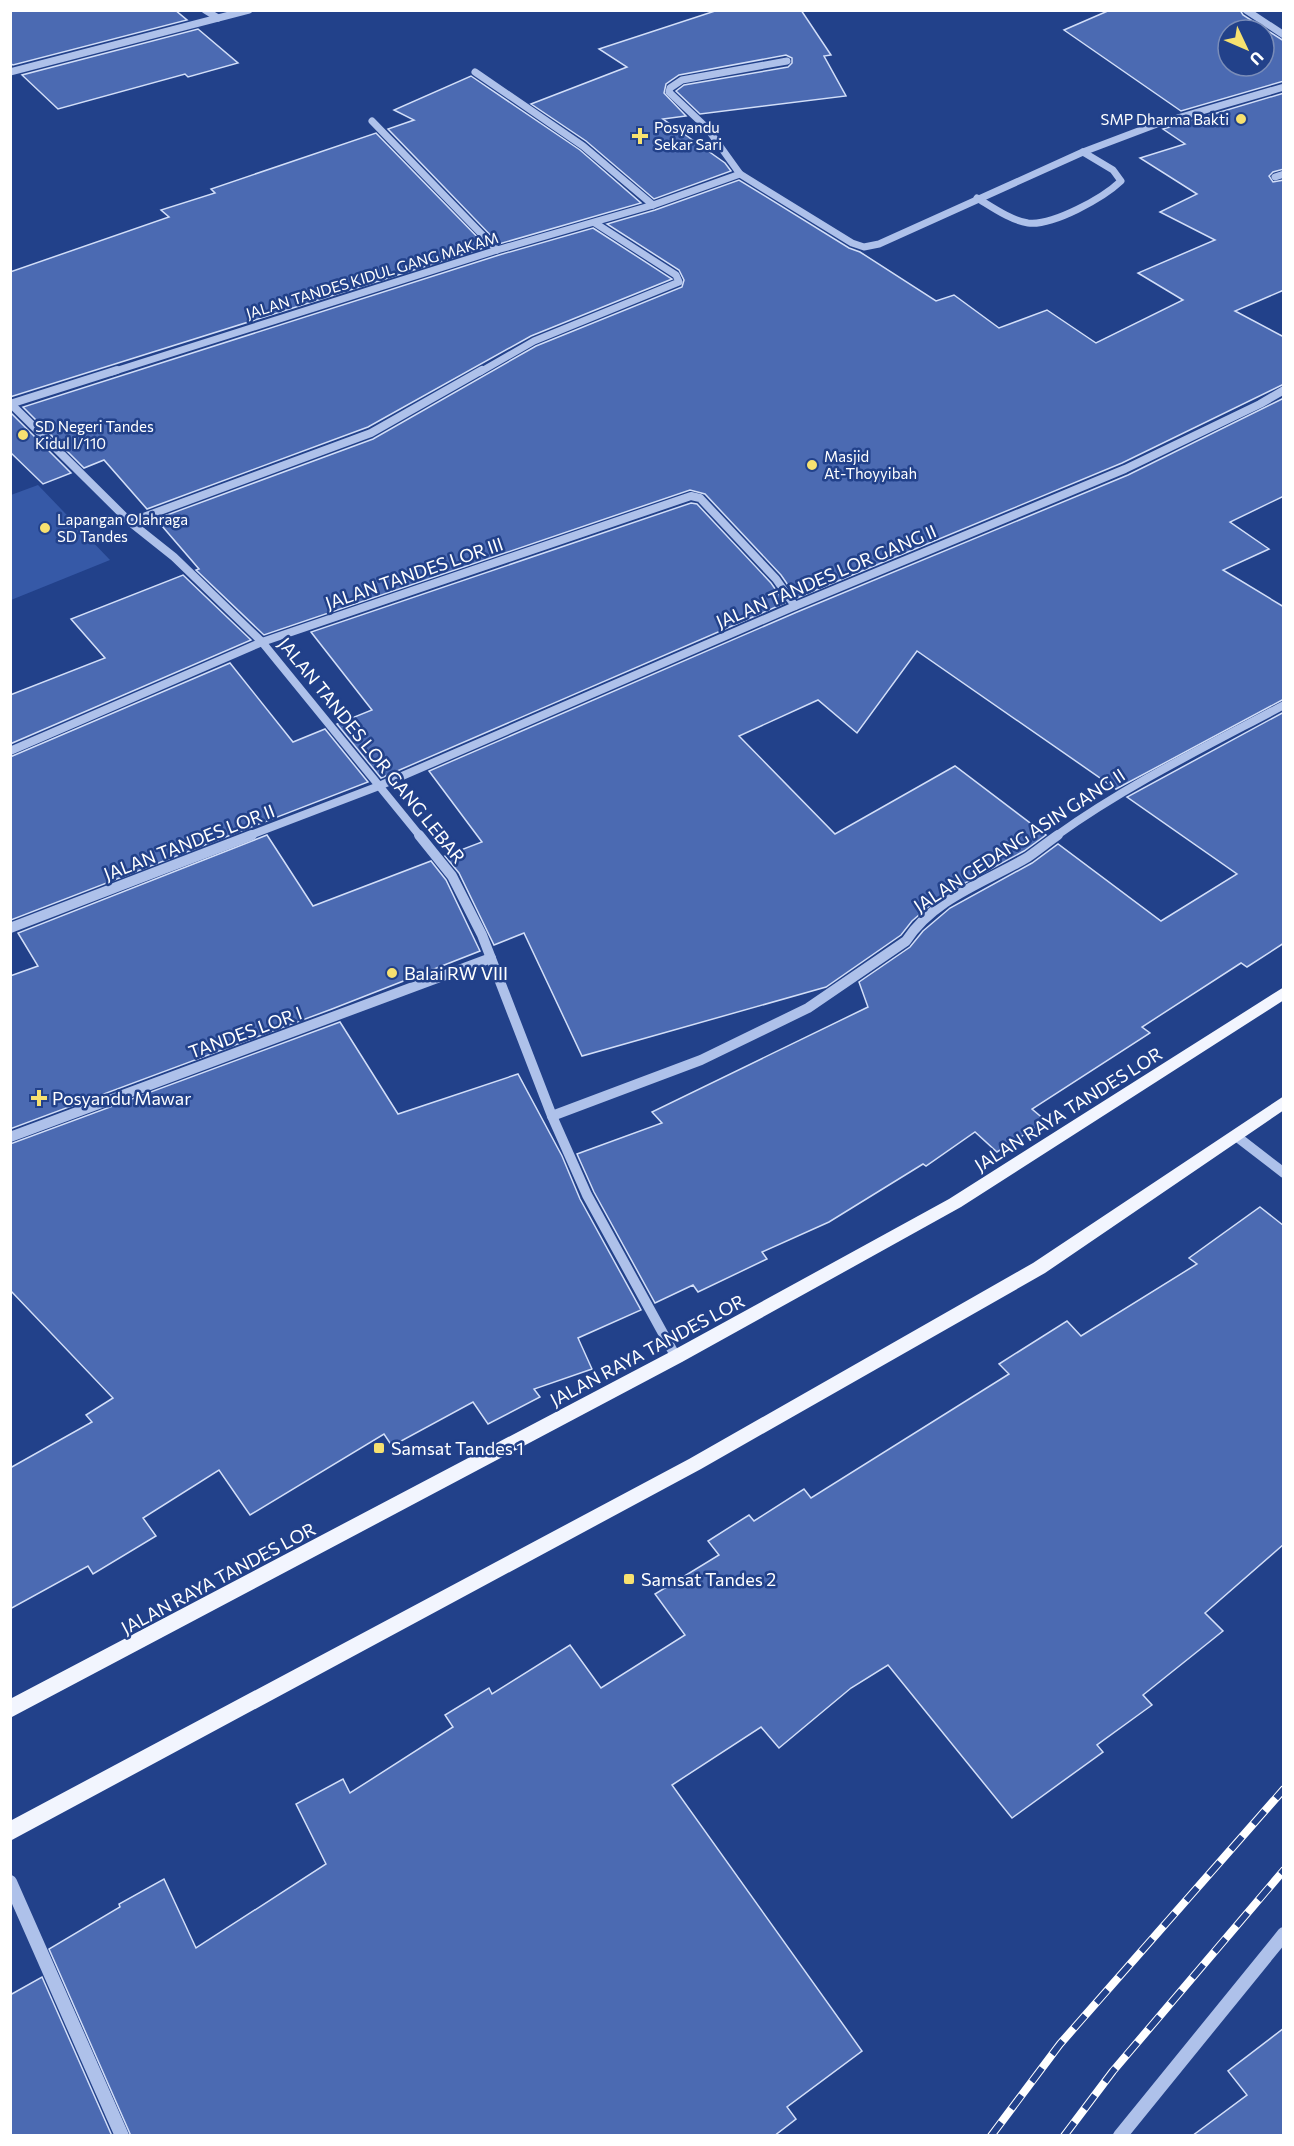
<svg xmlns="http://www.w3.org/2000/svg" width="1294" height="2146" font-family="Commissioner,sans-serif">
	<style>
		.green { fill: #3659a7 }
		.building { fill: #4b6ab2; stroke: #d2def8; stroke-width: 1.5; fill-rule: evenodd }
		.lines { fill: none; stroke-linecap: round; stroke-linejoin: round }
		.minor-far3 { stroke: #aec1ea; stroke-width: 7 }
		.minor-far2 { stroke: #aec1ea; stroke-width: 8 }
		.minor-far1 { stroke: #aec1ea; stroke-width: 10 }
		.minor { stroke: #aec1ea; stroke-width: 14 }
		.major { fill: #f2f5fe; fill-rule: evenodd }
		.rail-casing { stroke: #fff; stroke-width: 8 }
		.rail { stroke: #22418a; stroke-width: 6; stroke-dasharray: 17; stroke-linecap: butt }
		.poi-dot { fill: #f7e170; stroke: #22418a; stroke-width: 2 }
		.labels { text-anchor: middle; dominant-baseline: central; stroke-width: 5; stroke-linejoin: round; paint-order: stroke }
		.far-poi-label { font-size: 15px; fill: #fff; stroke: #22418a; text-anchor: start }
		.far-street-label { font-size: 15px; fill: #fff; stroke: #22418a }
		.street-label { font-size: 18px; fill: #fff; stroke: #22418a }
		.poi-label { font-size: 18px; fill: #fff; stroke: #22418a; text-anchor: start }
	</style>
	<rect width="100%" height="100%" fill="#22418a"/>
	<polygon class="green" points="38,485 110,560 11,600 11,495"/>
	<g class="building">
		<polygon points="10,10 175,10 187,20 13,65 10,63"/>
		<polygon points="718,10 801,10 831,55 824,56 846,96 700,114 676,91 684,85 788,67 792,63 792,58 786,55 679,75 666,84 664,93 686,116 663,119 725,163 731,171 654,199 586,141 531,104 627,67 599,49"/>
		<path d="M1110 10H1240L1243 15 1284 41V81L1181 111 1064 30ZM1228 30H1264V66H1228Z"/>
		<polygon points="198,29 238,63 188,77 185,74 58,109 22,75"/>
		<polygon points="471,76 580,150 641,203 499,244 388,129 414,120 394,110"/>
		<polygon points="1284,93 1284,169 1273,172 1269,176 1273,182 1284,180 1284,290 1235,311 1284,337 1284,384 1122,463 797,598 781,575 705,494 690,490 264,635 196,570 199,569 156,519 373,439 536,346 682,287 684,280 679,270 607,224 655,210 739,180 849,248 860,252 936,301 954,295 999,328 1047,310 1096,343 1183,300 1138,273 1215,240 1160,212 1197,194 1140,158 1185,144 1163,129"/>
		<polygon points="376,133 487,247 10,397 10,272 169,217 161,210 215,193 211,189"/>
		<polygon points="593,228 672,279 531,336 368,427 147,509 104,460 84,468 23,407 499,255"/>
		<polygon points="1284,398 1284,496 1230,522 1269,549 1223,570 1284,607 1284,699 1116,789 917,651 857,733 818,700 739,736 835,834 955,766 1046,835 1024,851 941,896 912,921 901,935 826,987 582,1056 524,933 494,945 459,873 445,856 482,842 429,771 797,612 1128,475"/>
		<polygon points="10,412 71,473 43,484 10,452"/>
		<polygon points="691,503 697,504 771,583 785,603 381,778 337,724 372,710 311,632"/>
		<polygon points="183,575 251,640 10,744 10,695 105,658 71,619"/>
		<polygon points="230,663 293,742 325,729 368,782 11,920 10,757"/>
		<polygon points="1284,712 1284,943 1247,967 1241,963 1142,1027 1150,1033 1032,1109 1046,1121 997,1152 975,1132 926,1166 923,1164 829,1222 762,1252 767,1259 698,1292 693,1285 655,1303 594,1192 577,1154 662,1123 652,1112 868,1007 859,982 910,947 923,931 950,908 1032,863 1058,844 1161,921 1237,874 1127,797"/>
		<polygon points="267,835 313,906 431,861 446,880 480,951 332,1009 10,1129 10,976 38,966 18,933"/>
		<polygon points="340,1022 398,1114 518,1074 562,1156 580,1199 641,1310 578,1338 592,1369 534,1389 540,1397 488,1424 473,1402 392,1446 384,1434 250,1515 219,1470 143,1518 156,1536 93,1574 88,1566 10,1609 10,1468 92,1422 86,1415 113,1398 10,1290 10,1144"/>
		<polygon points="1260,1207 1284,1226 1284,1544 1205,1613 1223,1631 1143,1695 1152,1705 1097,1745 1103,1752 1012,1818 888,1665 851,1688 779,1748 761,1727 672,1785 862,2051 787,2107 796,2119 774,2136 131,2136 49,1949 120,1907 119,1904 164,1879 196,1948 326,1864 296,1804 343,1779 350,1793 453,1727 445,1715 489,1688 492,1694 570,1645 601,1688 685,1635 655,1594 719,1555 708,1541 749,1515 754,1521 804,1489 811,1498 1009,1374 999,1364 1067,1321 1081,1336 1197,1264 1189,1258"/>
		<polygon points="42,1977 112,2136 10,2136 10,1995"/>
		<polygon points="1284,2028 1284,2136 1192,2136 1247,2095 1228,2071"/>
	</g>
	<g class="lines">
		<g class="minor-far3">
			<polyline points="205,10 218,18"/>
			<polyline points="1246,10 1284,35"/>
			<polyline points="787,61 682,80 670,88 669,92 707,128 740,174 852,243 864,247 879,244 1083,152 1157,124 1284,87"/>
			<polyline points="10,72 249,10"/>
			<polyline points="475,72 583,146 653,205"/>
			<polyline points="372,121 497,250"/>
			<polyline points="1275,177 1284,174"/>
			<path d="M977 198C992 207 1010 220 1028 223 1053 226 1103 198 1121 181L1113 170 1083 152"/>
			<polyline points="112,372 497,250 653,205 740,174"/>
			<polyline points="480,372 534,341 679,282 676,275 595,223"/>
		</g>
		<g class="minor-far2">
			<polyline points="10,403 130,522 174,557 262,642 420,836"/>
			<polyline points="10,404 117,370"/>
			<polyline points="130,522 371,433 482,370"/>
			<polyline points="10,751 262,642 691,496 700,498 776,579 795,606"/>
			<polyline points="248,836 379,786 795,606 1125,469 1260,404 1284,390"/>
			<path d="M1056 836C1127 785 1207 746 1284 705"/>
		</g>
		<g class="minor-far1">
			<polyline points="419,835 452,876 482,935 552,1116 587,1195 676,1357"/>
			<polyline points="10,928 252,835"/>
			<path d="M552 1116 701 1060 808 1008 906 941C934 898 986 882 1028 857 1038 850 1048 842 1058 835"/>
			<polyline points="1236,1136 1284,1173"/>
			<polyline points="10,1137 491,958"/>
		</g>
		<g class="minor">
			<polyline points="10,1882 122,2136"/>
			<polyline points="1120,2136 1284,1934"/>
		</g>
		<g class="major">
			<polygon points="1284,987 1284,1000 961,1207 682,1362 10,1718 10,1699 670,1352 949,1199"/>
			<polygon points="1284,1096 1284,1110 1045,1273 701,1469 10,1841 10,1821 689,1459 1033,1263"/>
		</g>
		<defs>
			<g id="rail">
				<polyline points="991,2136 1060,2044 1284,1789"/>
				<polyline points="1064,2136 1113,2071 1284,1870"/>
			</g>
		</defs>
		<use href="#rail" class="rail-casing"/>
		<use href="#rail" class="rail"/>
	</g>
	<g class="poi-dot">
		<circle cx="1241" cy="119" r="6"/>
		<path d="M637 127h6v6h6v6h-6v6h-6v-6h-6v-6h6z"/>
		<circle cx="23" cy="435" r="6"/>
		<circle cx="812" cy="465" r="6"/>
		<circle cx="45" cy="528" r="6"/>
		<circle cx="392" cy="973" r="6"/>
		<path d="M36 1089h6v6h6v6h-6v6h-6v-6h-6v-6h6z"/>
		<rect x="373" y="1442" width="12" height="12" rx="3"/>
		<rect x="623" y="1573" width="12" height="12" rx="3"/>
	</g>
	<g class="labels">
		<g class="far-poi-label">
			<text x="1229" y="119" text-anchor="end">SMP Dharma Bakti</text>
			<text x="654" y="127">Posyandu<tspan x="654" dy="17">Sekar Sari</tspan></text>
			<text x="35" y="426">SD Negeri Tandes<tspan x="35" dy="17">Kidul I/110</tspan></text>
			<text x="824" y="456">Masjid<tspan x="824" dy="17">At-Thoyyibah</tspan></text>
			<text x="57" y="519">Lapangan Olahraga<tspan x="57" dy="17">SD Tandes</tspan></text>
		</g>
		<g class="far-street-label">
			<text transform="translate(372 275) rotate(-17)">JALAN TANDES KIDUL GANG MAKAM</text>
		</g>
		<g class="street-label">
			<text transform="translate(414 573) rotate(-19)">JALAN TANDES LOR III</text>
			<text transform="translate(826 576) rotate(-23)">JALAN TANDES LOR GANG II</text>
			<text transform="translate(372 750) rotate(51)">JALAN TANDES LOR GANG LEBAR</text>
			<text transform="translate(1019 840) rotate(-33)">JALAN GEDANG ASIN GANG II</text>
			<text transform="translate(189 842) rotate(-21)">JALAN TANDES LOR II</text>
			<text transform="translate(245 1032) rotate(-20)">TANDES LOR I</text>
			<text transform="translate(1068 1109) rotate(-32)">JALAN RAYA TANDES LOR</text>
			<text transform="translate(647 1350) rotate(-28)">JALAN RAYA TANDES LOR</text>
			<text transform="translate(218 1578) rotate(-28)">JALAN RAYA TANDES LOR</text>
		</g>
		<g class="poi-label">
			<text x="404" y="973">Balai RW VIII</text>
			<text x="52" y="1098">Posyandu Mawar</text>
			<text x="391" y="1448">Samsat Tandes 1</text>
			<text x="641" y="1579">Samsat Tandes 2</text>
		</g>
	</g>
	<rect width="1294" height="2146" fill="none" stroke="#ffffff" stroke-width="24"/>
	<g transform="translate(1246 48) rotate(134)"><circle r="28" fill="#22418a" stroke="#7a8db9" stroke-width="1.5"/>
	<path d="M0-4.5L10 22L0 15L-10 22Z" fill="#f7e170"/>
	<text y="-9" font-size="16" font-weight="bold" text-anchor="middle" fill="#ffffff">U</text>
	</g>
</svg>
